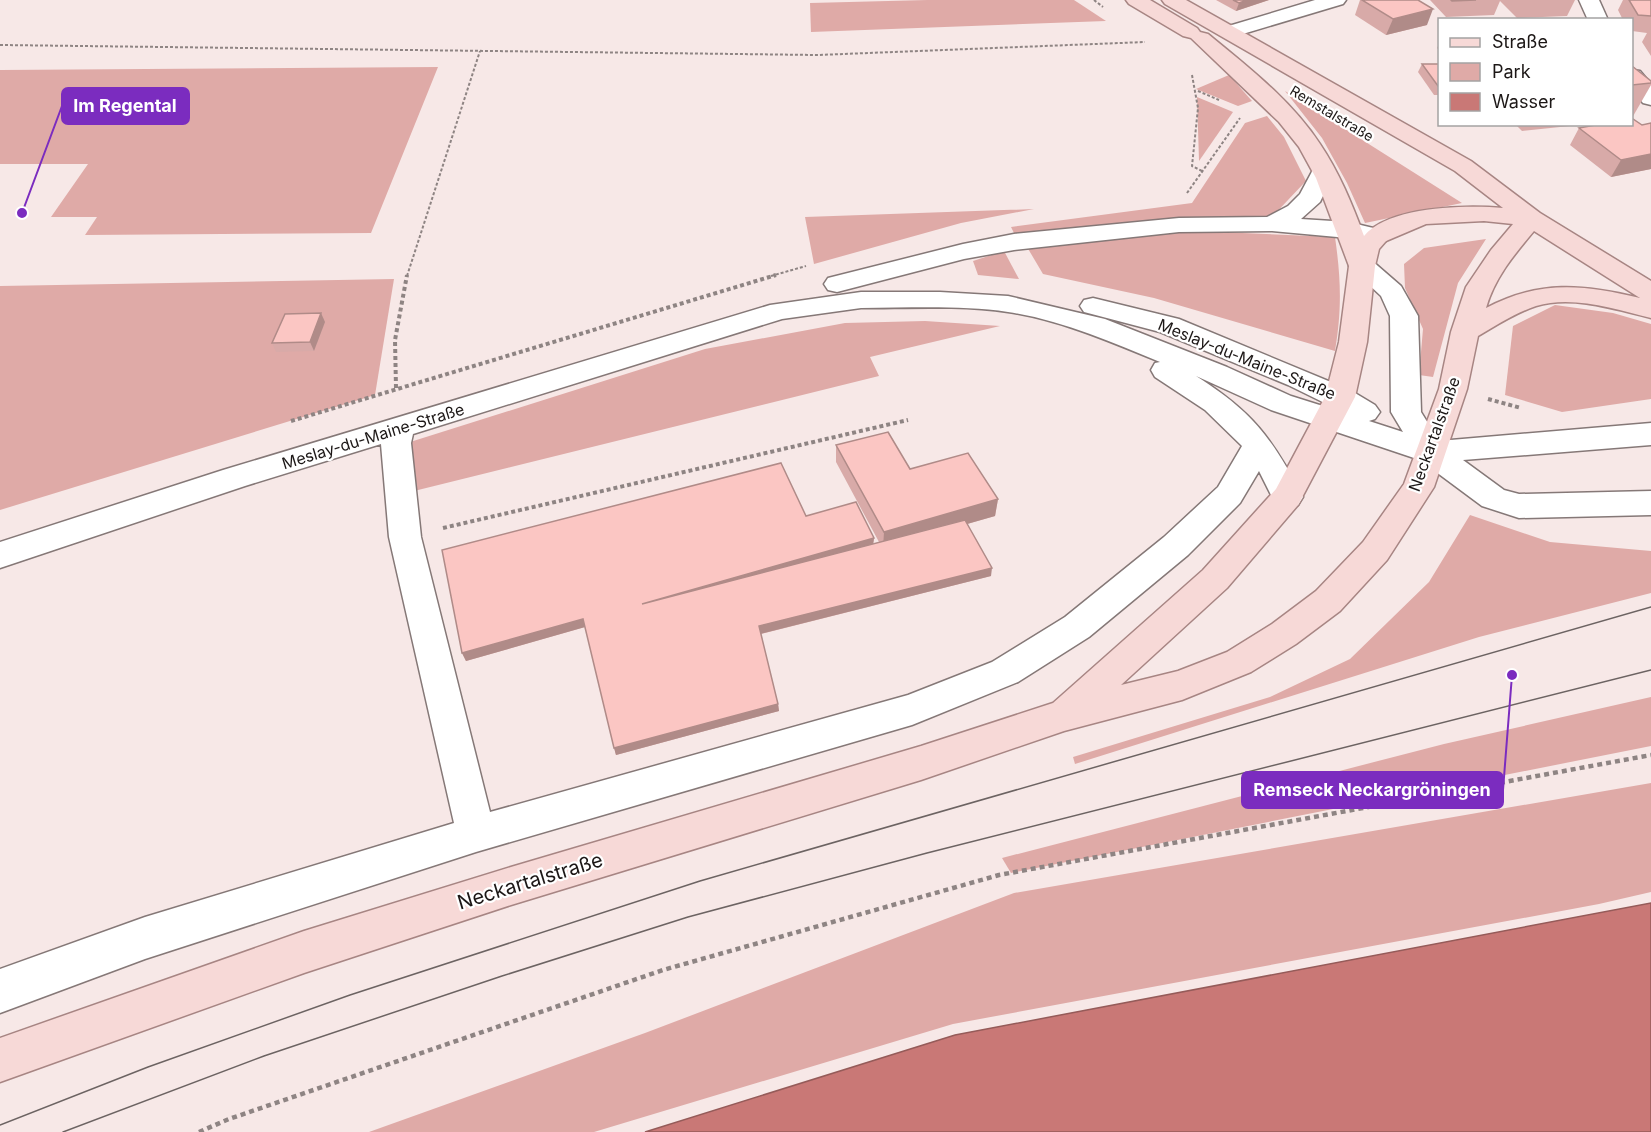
<svg xmlns="http://www.w3.org/2000/svg" width="1651" height="1132" font-family="Inter,sans-serif">
	<style>
		.green { fill: #dfaaa7 }
		.water { fill: #c97876; stroke: #955b59; stroke-width: 1.5 }
		.lines { fill: none; stroke-linecap: round; stroke-linejoin: round }
		.minor-casing { stroke: #857877; stroke-width: 3 }
		.major-casing { stroke: #a78583; stroke-width: 3 }
		.path-far2 { stroke: #8e8483; stroke-width: 2; stroke-dasharray: 3 2; stroke-linecap: butt }
		.path-far1 { stroke: #8e8483; stroke-width: 4; stroke-dasharray: 4 3; stroke-linecap: butt }
		.path { stroke: #8e8483; stroke-width: 4.5; stroke-dasharray: 5 4; stroke-linecap: butt }
		.minor { fill: #fff; fill-rule: evenodd }
		.major { fill: #f7d9d7; fill-rule: evenodd }
		.tram { stroke: #6c6362; stroke-width: 1.5 }
		.wall { fill: #d8aaa8 }
		.shaded-wall { fill: #b08b88 }
		.building { fill: #fbc6c3; stroke: #b08b88; stroke-width: 1.5 }
		.labels { text-anchor: middle; dominant-baseline: central; stroke-width: 4.5; stroke-linejoin: round; paint-order: stroke }
		.far-street-label { font-size: 14px; fill: #1c1716; stroke: #fff }
		.street-label { font-size: 16px; fill: #1c1716; stroke: #fff }
		.near-street-label { font-size: 20px; fill: #1c1716; stroke: #fff }
		.leader { fill: none; stroke: #7b2cbf; stroke-width: 2 }
		.callout-dot { fill: #7b2cbf; stroke: #fff; stroke-width: 2 }
		.callout { fill: #7b2cbf; stroke: #7b2cbf; stroke-width: 2 }
		.callout-label { font-size: 18px; text-anchor: middle; font-weight: bold; fill: #fff }
	</style>
	<rect width="100%" height="100%" fill="#f7e8e7"/>
	<g class="green">
		<polygon points="927,0 1074,0 1106,21 811,32 810,3"/>
		<polygon points="438,67 371,233 85,235 97,217 51,217 88,164 0,164 0,70"/>
		<polygon points="1229,75 1252,101 1238,106 1196,89"/>
		<polygon points="1285,91 1462,203 1365,223 1347,183 1322,138"/>
		<polygon points="1197,97 1233,112 1199,161"/>
		<polygon points="1267,116 1284,137 1306,181 1269,220 1016,237 1011,227 1192,203 1245,123"/>
		<polygon points="1034,209 961,223 814,264 805,217"/>
		<path d="M1219 232 1335 237C1341 279 1342 309 1335 351L1154 298 1043 274 1027 247 1164 233Z"/>
		<polygon points="1486,239 1458,283 1433,377 1419,375 1423,329 1405,288 1404,264 1424,248"/>
		<polygon points="1004,251 1019,279 978,275 973,261"/>
		<polygon points="394,279 375,395 0,510 0,286"/>
		<polygon points="1555,305 1613,313 1651,324 1651,399 1562,412 1505,395 1513,326"/>
		<polygon points="925,321 1000,326 870,357 879,376 410,492 407,443 705,349 845,323"/>
		<polygon points="1470,515 1550,542 1651,551 1651,593 1479,637 1075,764 1073,757 1270,697 1350,659 1429,582"/>
		<polygon points="1651,697 1651,746 1011,873 1002,858 1444,744"/>
		<polygon points="1651,783 1651,892 1599,904 953,1024 594,1132 369,1132 645,1033 1014,893"/>
	</g>
	<polygon class="water" points="1651,903 1651,1132 645,1132 955,1035"/>
	<g class="lines">
		<defs>
			<g id="minor">
				<polygon points="1315,0 1346,0 1343,4 1236,36 1222,36 1219,32 1222,28"/>
				<polygon points="1579,0 1599,0 1608,20 1588,20"/>
				<polygon points="1632,70 1640,71 1651,84 1651,105 1643,103 1632,89"/>
				<polygon points="1323,164 1331,166 1335,171 1320,202 1301,219 1348,222 1386,231 1390,236 1386,241 1377,244 1348,238 1272,231 1179,232 1014,250 964,259 837,292 828,290 824,284 828,278 963,244 1014,234 1179,218 1267,217 1288,206 1300,194 1315,166"/>
				<path d="M1362 258 1371 260 1401 286 1418 316 1421 412 1439 441 1651 423V445L1463 460 1504 490 1519 494 1651 491V515L1519 518 1482 506 1420 460 1271 410 1196 376C1253 412 1272 438 1303 497L1298 505 1287 509 1276 505 1259 471 1240 503 1188 555 1089 637 1018 682 912 725 476 852 145 959 0 1013V969L145 917 454 823 389 537 381 444 245 486 0 568V542L223 470 770 305 861 292H940L1008 296 1105 319 1227 367 1291 396 1345 413 1288 385 1160 332 1084 312 1080 306 1084 300 1093 298 1179 319 1350 390 1375 405 1380 412 1375 419 1369 421 1403 432 1391 412 1390 316 1381 296 1349 266 1353 260ZM861 308C909 308 960 305 1008 312 1061 320 1111 342 1160 362L1155 363 1151 370 1155 377 1205 410 1242 446 1218 487 1164 537 1065 617 992 662 908 695 490 812 421 537 411 443 413 434 782 319Z"/>
			</g>
			<path id="major" d="M1126 0H1150L1197 28 1200 32 1208 34C1248 67 1291 100 1320 144 1339 172 1352 204 1364 236 1389 206 1466 205 1503 208L1455 171 1165 4 1162 0H1186L1471 161 1540 213 1651 281V318C1615 309 1572 295 1536 306 1515 313 1497 325 1478 336L1467 389 1434 487 1387 560 1340 611 1296 644 1251 672 1182 700 1064 731 921 780 511 905 304 973 0 1082V1038L304 931 511 867 921 746 1053 703 1203 570 1276 489 1325 397 1339 342 1349 266 1316 178 1299 147 1279 122 1191 38 1183 36 1129 4ZM1484 221 1513 224 1491 250 1466 287 1451 332 1439 389 1404 484 1363 542 1316 591 1272 624 1227 652 1178 671 1121 685 1227 588 1298 505 1355 397 1367 342 1375 266 1379 249 1386 241 1426 224ZM1534 231 1640 298C1583 284 1539 280 1486 308 1495 277 1514 255 1534 231Z"/>
		</defs>
		<use href="#minor" class="minor-casing"/>
		<use href="#major" class="major-casing"/>
		<g class="path-far2">
			<polyline points="1094,0 1103,7"/>
			<polyline points="0,45 818,55 1145,42"/>
			<polyline points="1192,75 1198,108 1192,166 1202,171"/>
			<polyline points="1198,91 1219,100"/>
			<polyline points="1187,193 1240,118"/>
			<polyline points="407,276 480,51"/>
			<polyline points="771,276 806,266"/>
		</g>
		<g class="path-far1">
			<polyline points="396,388 395,340 407,275"/>
			<polyline points="1488,399 1521,408"/>
			<polyline points="291,421 776,275"/>
			<polyline points="443,528 908,420"/>
		</g>
		<polyline class="path" points="199,1132 229,1119 663,970 999,875 1651,755"/>
		<use href="#minor" class="minor"/>
		<use href="#major" class="major"/>
		<g class="tram">
			<polyline points="0,1125 148,1067 350,995 700,881 1651,607"/>
			<polyline points="63,1132 264,1056 502,976 688,917 927,853 1651,670"/>
		</g>
	</g>
	<g class="wall">
		<polygon points="1216,0 1269,0 1236,11"/>
		<polygon points="1360,0 1418,0 1427,25 1386,35 1355,15"/>
		<polygon points="1430,0 1575,0 1567,16 1517,18 1500,1 1494,15 1446,17"/>
		<polygon points="1623,0 1651,0 1651,56 1642,42 1647,33 1632,31 1632,20 1623,20 1618,10"/>
		<polygon points="1440,42 1440,51 1437,48"/>
		<polygon points="1422,64 1440,64 1440,95 1434,95 1418,72"/>
		<polygon points="1632,66 1651,81 1651,85 1632,118"/>
		<polygon points="1651,123 1651,169 1611,177 1570,145 1579,128 1642,125"/>
		<polygon points="1515,124 1589,124 1522,131"/>
		<polygon points="321,313 325,322 314,351 276,352 272,343"/>
		<polygon points="836,445 998,499 995,516 967,524 991,576 761,634 778,704 779,711 616,755 585,627 466,661 462,653 806,516 874,538 873,544 879,542 836,462"/>
	</g>
	<g class="shaded-wall">
		<polygon points="1247,0 1269,0 1236,11 1239,3"/>
		<polygon points="1433,9 1427,25 1386,35 1393,19"/>
		<polygon points="1651,154 1651,169 1611,177 1621,160"/>
		<polygon points="321,313 325,322 314,351 310,342"/>
		<polygon points="998,499 995,516 883,548 884,532"/>
		<polygon points="874,538 873,546 642,604"/>
		<polygon points="992,568 991,576 760,634 759,626"/>
		<polygon points="583,619 585,627 466,661 462,653"/>
		<polygon points="778,704 779,711 616,755 614,748"/>
	</g>
	<g class="building">
		<polygon points="1233,0 1247,0 1239,3"/>
		<polygon points="1362,0 1418,0 1433,9 1393,19"/>
		<polygon points="1451,0 1476,0 1452,1"/>
		<polygon points="1629,0 1651,0 1651,16 1638,15"/>
		<polygon points="1422,64 1440,64 1440,86 1438,86"/>
		<polygon points="1632,66 1651,81 1651,83 1632,85"/>
		<polygon points="1632,119 1633,119 1642,125 1651,123 1651,154 1621,160 1579,128 1601,124 1632,124"/>
		<polygon points="321,313 310,342 272,343 285,314"/>
		<polygon points="888,432 910,469 968,453 998,499 884,532 836,445"/>
		<polygon points="781,463 806,516 856,502 874,538 642,604 965,520 992,568 759,626 778,704 614,748 583,619 462,653 442,550"/>
	</g>
	<g class="labels">
		<g class="far-street-label">
			<text transform="translate(1332 113) rotate(31)">Remstalstraße</text>
		</g>
		<g class="street-label">
			<text transform="translate(1247 359) rotate(22)">Meslay-du-Maine-Straße</text>
			<text transform="translate(1434 434) rotate(-70)">Neckartalstraße</text>
			<text transform="translate(373 436) rotate(-17)">Meslay-du-Maine-Straße</text>
		</g>
		<g class="near-street-label">
			<text transform="translate(530 881) rotate(-17)">Neckartalstraße</text>
		</g>
	</g>
	<path class="leader" d="M22 213L62 106M1512 675L1503 790"/>
	<g class="callout-dot">
		<circle cx="22" cy="213" r="6"/>
		<circle cx="1512" cy="675" r="6"/>
	</g>
	<g class="callout">
		<rect x="62" y="88" width="127" height="36" rx="6"/>
		<rect x="1242" y="772" width="261" height="36" rx="6"/>
	</g>
	<g class="callout-label">
		<text x="125" y="112">Im Regental</text>
		<text x="1372" y="796">Remseck Neckargröningen</text>
	</g>
	<rect x="1438" y="18" width="195" height="108" fill="#ffffff" stroke="#a4a2a2" stroke-width="1.5"/>
	<rect x="1450" y="38" width="30" height="9" fill="#f7d9d7" stroke="#a4a2a2" stroke-width="1.5"/>
	<text x="1492" y="48" font-size="18" fill="#1c1716">Straße</text>
	<rect x="1450" y="63" width="30" height="18" fill="#dfaaa7" stroke="#a4a2a2" stroke-width="1.5"/>
	<text x="1492" y="78" font-size="18" fill="#1c1716">Park</text>
	<rect x="1450" y="93" width="30" height="18" fill="#c97876" stroke="#a4a2a2" stroke-width="1.5"/>
	<text x="1492" y="108" font-size="18" fill="#1c1716">Wasser</text>
</svg>
